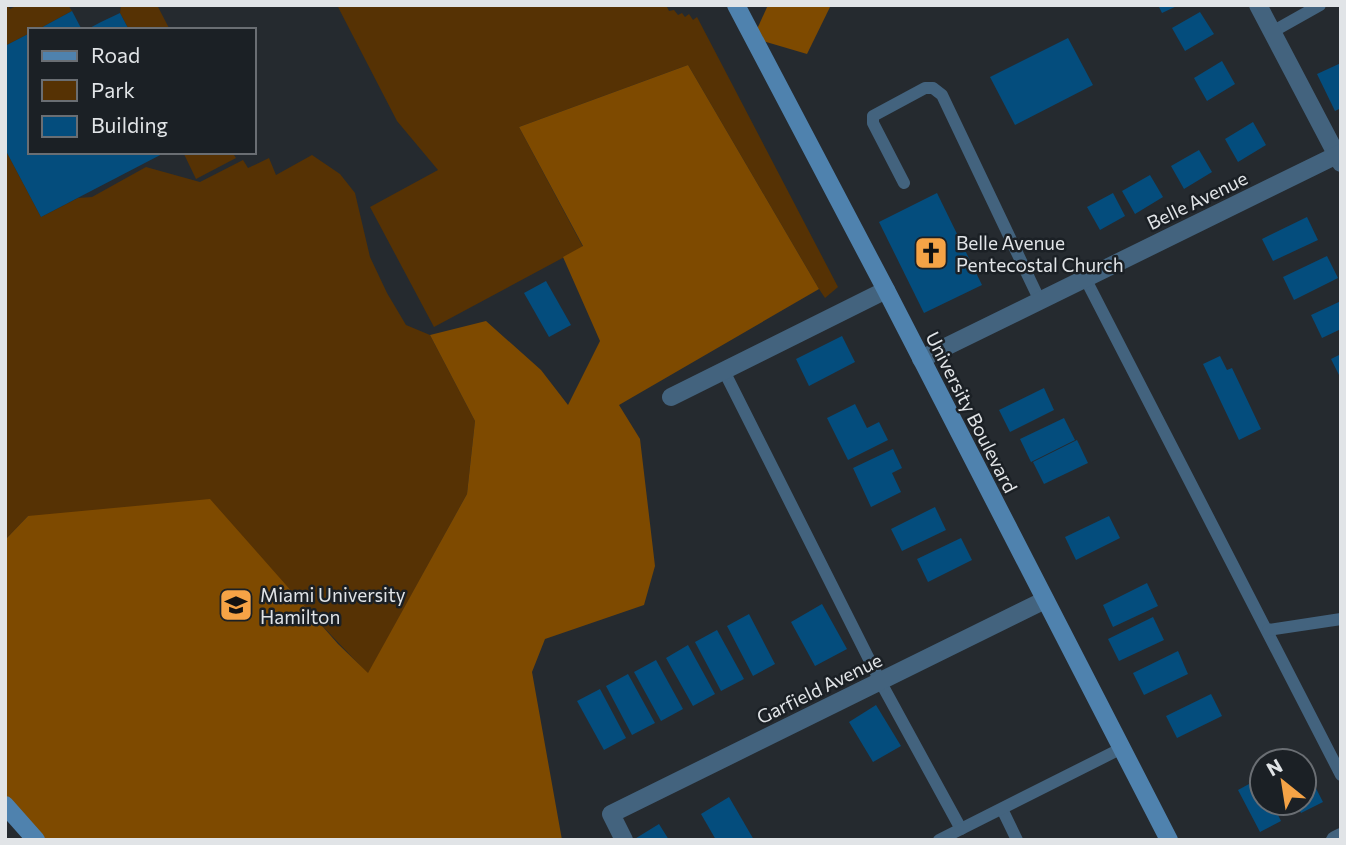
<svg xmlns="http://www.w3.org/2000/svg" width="1346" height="845" font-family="Commissioner,sans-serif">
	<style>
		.green { fill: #563204 }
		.forest { fill: #7e4a00 }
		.building { fill: #044d7d }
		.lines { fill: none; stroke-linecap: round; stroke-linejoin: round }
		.lane { stroke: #43637e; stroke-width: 12 }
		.street { stroke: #43637e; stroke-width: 18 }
		.secondary { stroke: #4f82ae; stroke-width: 18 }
		.labels { text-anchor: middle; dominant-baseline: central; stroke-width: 5; stroke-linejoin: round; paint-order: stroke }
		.street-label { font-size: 19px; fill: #e1e4e7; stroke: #1b2025 }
		.poi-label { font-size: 19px; fill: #e1e4e7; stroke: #1b2025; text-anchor: start }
	</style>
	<rect width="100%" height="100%" fill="#252a2f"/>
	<g class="green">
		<polygon points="5,5 8,5 10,9 18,5 68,5 72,11 37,30 30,30 30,33 5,46"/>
		<polygon points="121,5 157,5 170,30 129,30 120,13"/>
		<polygon points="337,5 666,5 669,11 674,10 678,15 682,13 685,17 689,14 693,20 697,17 838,287 825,298 819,289 688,65 519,127 583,247 434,327 370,207 438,170 397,121"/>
		<polygon points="5,149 41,217 78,198 92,197 146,167 200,182 243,160 248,168 269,158 276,175 312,155 340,174 355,193 370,257 387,293 406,325 430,335 475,421 467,494 368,674 313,616 28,516 5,540"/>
		<polygon points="183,152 232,152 236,158 196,179"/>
	</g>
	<g class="forest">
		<polygon points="768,5 831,5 807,54 753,38"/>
		<polygon points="688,65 819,289 619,405 640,439 655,566 644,605 545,639 532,672 562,840 36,840 5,805 5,540 28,516 210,499 338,644 368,673 467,494 475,421 430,335 486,321 541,370 568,405 600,341 563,257 583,246 519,127"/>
	</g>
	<g class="building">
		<polygon points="1158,5 1179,5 1162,13"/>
		<polygon points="72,11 82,30 37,30"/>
		<polygon points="1200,12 1214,34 1185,51 1172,28"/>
		<polygon points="120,13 129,30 86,30 101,22"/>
		<polygon points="30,33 30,152 166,152 41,217 5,149 5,46"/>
		<polygon points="1068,38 1093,85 1015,125 990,77"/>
		<polygon points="1222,61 1235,84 1207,101 1194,78"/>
		<polygon points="1341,63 1341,108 1335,111 1317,74"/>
		<polygon points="1253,122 1266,145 1238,162 1225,139"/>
		<polygon points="1199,150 1212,172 1184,189 1171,166"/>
		<polygon points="1150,175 1163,197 1135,214 1122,191"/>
		<polygon points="937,193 982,285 924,313 879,222"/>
		<polygon points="1113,193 1125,216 1100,230 1087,207"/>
		<polygon points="1307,217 1318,240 1273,261 1262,239"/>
		<polygon points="1327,256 1338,278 1294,300 1283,277"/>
		<polygon points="546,281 571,325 549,337 524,293"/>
		<polygon points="1341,301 1341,329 1322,338 1311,315"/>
		<polygon points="842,336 855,362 809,386 796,359"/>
		<polygon points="1341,354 1341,379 1331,359"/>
		<polygon points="1220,356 1227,370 1232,368 1261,429 1239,440 1203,364"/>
		<polygon points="1044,388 1054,410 1010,432 999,410"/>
		<polygon points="855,404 867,428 879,422 888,440 848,460 827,418"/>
		<polygon points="1064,418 1075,440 1031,462 1020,439"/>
		<polygon points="1077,440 1088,463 1044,484 1033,462"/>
		<polygon points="893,449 902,468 892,473 901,492 871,507 853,468"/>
		<polygon points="935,507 946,530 902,551 891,529"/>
		<polygon points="1109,516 1120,538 1076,560 1065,537"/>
		<polygon points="961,538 972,560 928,582 917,559"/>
		<polygon points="1147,583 1158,606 1113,627 1103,605"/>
		<polygon points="822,604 847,649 815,666 791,622"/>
		<polygon points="749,614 775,664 753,676 727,626"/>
		<polygon points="1153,617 1164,640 1119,661 1108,639"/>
		<polygon points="717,630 744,679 721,691 695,642"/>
		<polygon points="688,645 715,694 693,706 666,658"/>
		<polygon points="1178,651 1188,674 1144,695 1133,673"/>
		<polygon points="656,660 683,709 661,721 634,672"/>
		<polygon points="628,674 655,723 632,735 606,686"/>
		<polygon points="600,689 626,738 604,750 577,701"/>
		<polygon points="1211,694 1222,716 1177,738 1166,716"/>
		<polygon points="876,705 901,746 873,762 849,722"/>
		<polygon points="1304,765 1323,802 1301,813 1296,803 1304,803"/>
		<polygon points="1260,778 1262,783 1262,803 1272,803 1281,821 1260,832 1238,790"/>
		<polygon points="729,797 754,840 716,840 701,814"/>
		<polygon points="659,824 669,840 633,840"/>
	</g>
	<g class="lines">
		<g class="lane">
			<polyline points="1272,32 1320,5"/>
			<polyline points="904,183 873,123 873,116 925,88 933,88 942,95 1040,301"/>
			<polyline points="1085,278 1341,775"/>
			<polyline points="724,371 880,681 961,829"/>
			<polyline points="1268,630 1341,619"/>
			<polyline points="1002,809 1017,840"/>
			<polyline points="939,840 1122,748"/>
		</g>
		<g class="street">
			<polyline points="1258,5 1341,163"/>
			<polyline points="921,359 1341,153"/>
			<polyline points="671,397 886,290"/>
			<polyline points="624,840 611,814 1045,600"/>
			<polyline points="1335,840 1341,837"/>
		</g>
		<g class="secondary">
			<polyline points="736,5 886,290 1169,840"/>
			<polyline points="5,805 36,840"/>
		</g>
	</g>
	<defs>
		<symbol id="church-square" viewBox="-11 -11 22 22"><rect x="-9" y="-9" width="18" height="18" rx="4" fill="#f5a346" stroke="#1b2025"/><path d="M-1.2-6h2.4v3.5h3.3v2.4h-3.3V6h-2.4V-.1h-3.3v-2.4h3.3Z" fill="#111"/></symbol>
		<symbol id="university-square" viewBox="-11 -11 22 22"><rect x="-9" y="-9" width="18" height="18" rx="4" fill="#f5a346" stroke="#1b2025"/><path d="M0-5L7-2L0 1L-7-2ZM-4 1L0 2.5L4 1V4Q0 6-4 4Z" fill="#111"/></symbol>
	</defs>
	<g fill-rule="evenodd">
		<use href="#church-square" x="912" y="234" width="38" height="38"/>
		<use href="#university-square" x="217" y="586" width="38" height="38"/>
	</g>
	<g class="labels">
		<g class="street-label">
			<text transform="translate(1197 200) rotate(-26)">Belle Avenue</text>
			<text transform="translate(972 412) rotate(63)">University Boulevard</text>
			<text transform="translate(819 688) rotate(-26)">Garfield Avenue</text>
		</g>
		<g class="poi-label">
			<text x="956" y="242">Belle Avenue<tspan x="956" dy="22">Pentecostal Church</tspan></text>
			<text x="260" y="594">Miami University<tspan x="260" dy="22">Hamilton</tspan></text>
		</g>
	</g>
	<rect width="1346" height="845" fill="none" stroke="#e1e4e7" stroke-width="14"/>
	<rect x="28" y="28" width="228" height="126" fill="#1b2025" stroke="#6a6e73" stroke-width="2"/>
	<rect x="42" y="51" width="35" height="10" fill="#4f82ae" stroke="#6a6e73" stroke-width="2"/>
	<text x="91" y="63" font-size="21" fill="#e1e4e7">Road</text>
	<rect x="42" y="80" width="35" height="21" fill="#563204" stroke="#6a6e73" stroke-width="2"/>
	<text x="91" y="98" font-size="21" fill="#e1e4e7">Park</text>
	<rect x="42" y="116" width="35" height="21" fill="#044d7d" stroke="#6a6e73" stroke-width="2"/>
	<text x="91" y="133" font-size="21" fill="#e1e4e7">Building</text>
	<g transform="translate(1283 782) rotate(330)"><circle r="33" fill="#1b2025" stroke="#6a6e73" stroke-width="2"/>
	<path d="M0-5L12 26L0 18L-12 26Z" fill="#f5a346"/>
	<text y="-10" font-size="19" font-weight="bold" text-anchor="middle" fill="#e1e4e7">N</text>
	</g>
</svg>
